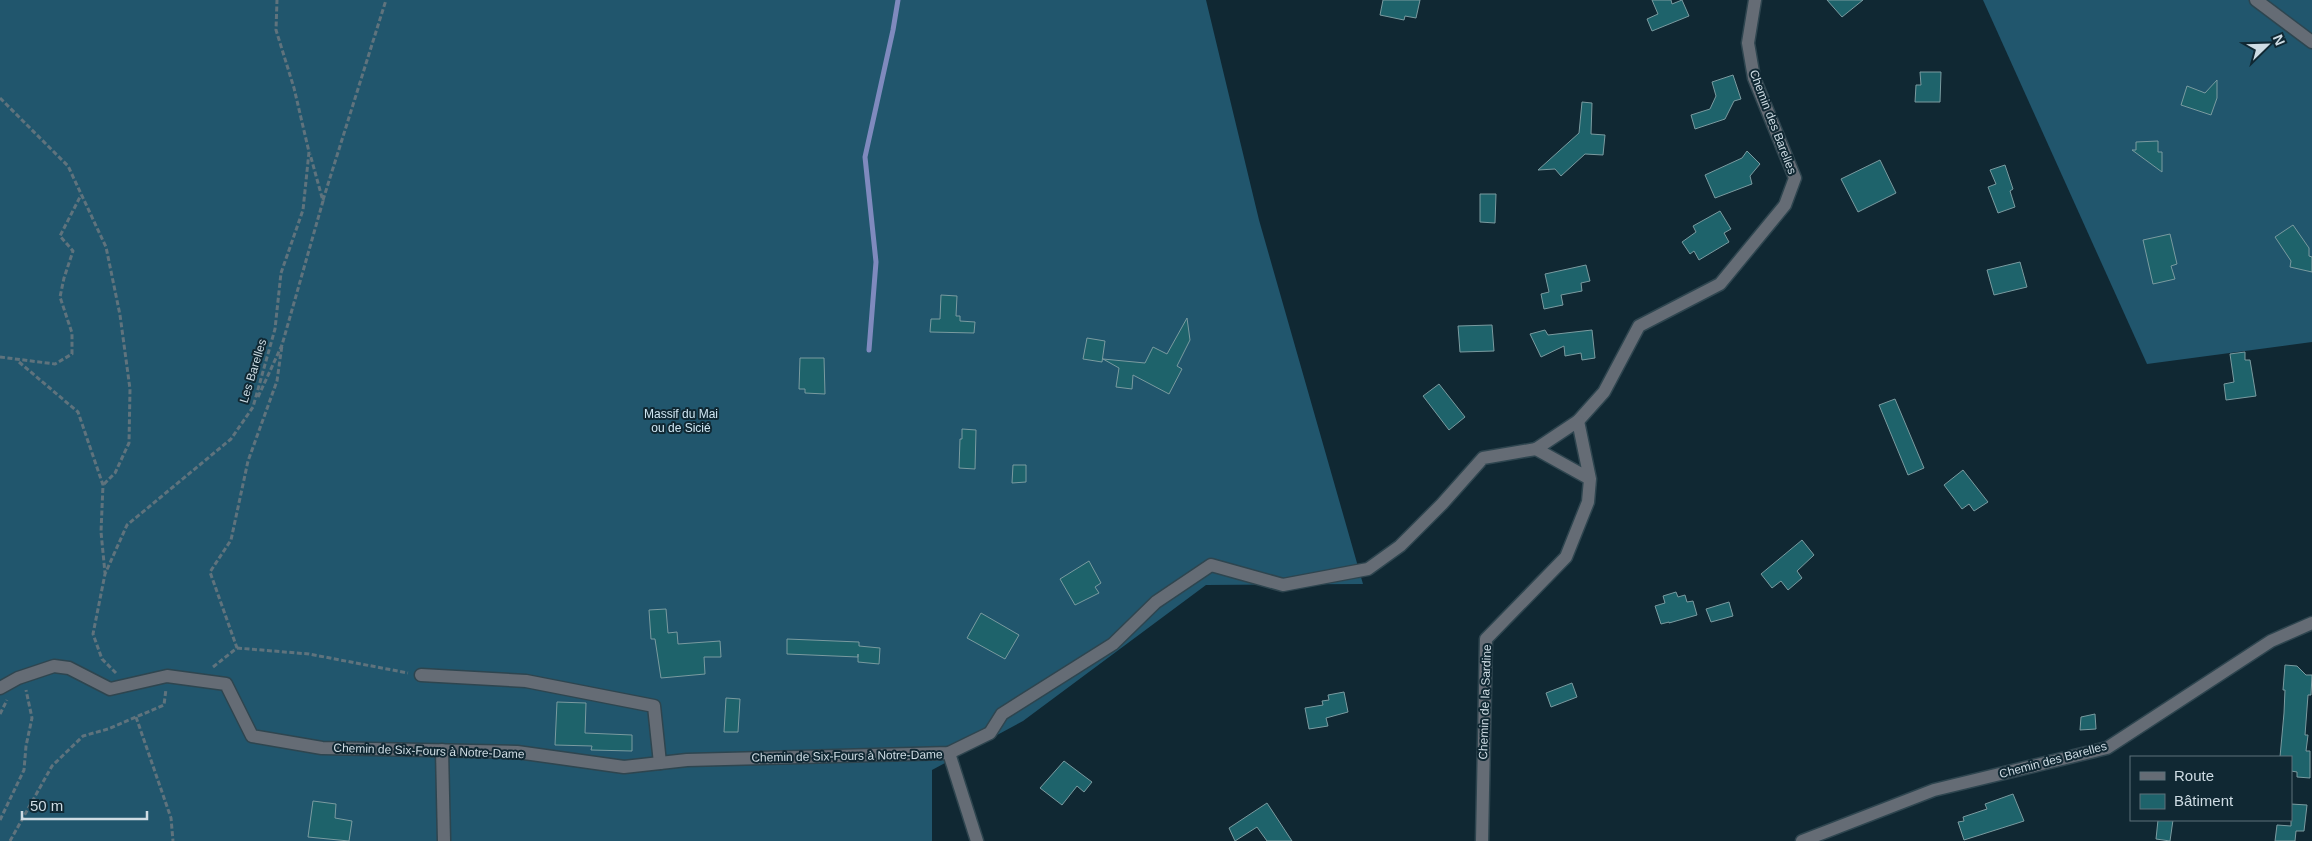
<svg xmlns="http://www.w3.org/2000/svg" width="2312" height="841" font-family="Arial,sans-serif">
	<style>
		.forest { fill: #21566d }
		.lines { fill: none; stroke-linecap: round; stroke-linejoin: round }
		.stream { stroke: #7f8abe; stroke-width: 5 }
		.building { fill: #1e636b; stroke: #7a9ba0 }
		.minor-casing { stroke: #2e454f; stroke-width: 15 }
		.path { stroke: #5f737d; stroke-width: 3; stroke-dasharray: 5 2.5; stroke-linecap: butt }
		.minor { stroke: #656c75; stroke-width: 12 }
		.labels { text-anchor: middle; dominant-baseline: central; stroke-width: 4; stroke-linejoin: round; paint-order: stroke }
		.street-label { font-size: 12px; fill: #cedce4; stroke: #102833 }
		.park-label { font-size: 12px; fill: #d0e6f2; stroke: #102833 }
	</style>
	<rect width="100%" height="100%" fill="#102833"/>
	<g class="forest">
		<polygon points="0,0 1206,0 1259,220 1363,584 1206,585 1023,721 932,770 932,841 0,841"/>
		<polygon points="1983,0 2312,0 2312,342 2147,364"/>
	</g>
	<g class="lines">
		<polyline class="stream" points="869,350 876,262 865,157 893,30 898,0"/>
	</g>
	<g class="building">
		<polygon points="1383,0 1420,0 1416,18 1405,16 1404,20 1380,15"/>
		<polygon points="1652,0 1671,0 1672,4 1682,0 1689,16 1652,31 1647,19 1658,14"/>
		<polygon points="1827,0 1863,0 1842,17"/>
		<polygon points="1920,72 1941,72 1940,102 1915,102 1916,85 1921,85"/>
		<polygon points="1733,75 1741,99 1734,101 1725,119 1695,129 1691,115 1710,109 1716,96 1712,82"/>
		<polygon points="2217,80 2217,98 2211,115 2181,105 2187,86 2205,93"/>
		<polygon points="1582,102 1592,103 1591,134 1605,135 1603,155 1585,154 1561,176 1555,169 1538,170 1579,133"/>
		<polygon points="2158,141 2158,152 2162,152 2162,172 2132,150 2136,150 2136,142"/>
		<polygon points="1747,151 1760,164 1750,176 1752,184 1715,198 1705,175 1742,158"/>
		<polygon points="1880,160 1896,193 1858,212 1841,179"/>
		<polygon points="2005,165 2013,189 2010,191 2015,207 1998,213 1988,187 1996,184 1990,170"/>
		<polygon points="1480,194 1496,194 1495,223 1480,222"/>
		<polygon points="1720,211 1731,229 1724,233 1729,242 1699,260 1694,251 1690,254 1682,242 1696,232 1693,226"/>
		<polygon points="2293,225 2309,248 2309,256 2312,257 2312,272 2290,267 2291,261 2275,237"/>
		<polygon points="2170,234 2177,264 2171,266 2175,279 2153,284 2143,240"/>
		<polygon points="2020,262 2027,287 1994,295 1987,270"/>
		<polygon points="1586,265 1590,281 1581,283 1582,291 1561,295 1563,305 1544,309 1541,294 1549,292 1545,274"/>
		<polygon points="941,295 957,296 956,316 960,316 960,321 975,322 974,333 930,332 931,319 940,319"/>
		<polygon points="1187,318 1190,340 1177,366 1182,369 1169,394 1133,375 1132,389 1116,387 1119,368 1103,359 1145,363 1153,347 1167,354"/>
		<polygon points="1492,325 1494,351 1460,352 1458,326"/>
		<polygon points="1545,330 1548,335 1592,330 1595,358 1582,360 1581,353 1565,356 1564,346 1541,357 1530,334"/>
		<polygon points="1087,338 1105,341 1102,362 1083,359"/>
		<polygon points="2245,352 2245,360 2250,360 2256,396 2226,400 2224,384 2234,382 2230,354"/>
		<polygon points="800,358 824,358 825,394 805,393 805,389 799,389"/>
		<polygon points="1439,384 1465,417 1449,430 1423,396"/>
		<polygon points="1895,399 1924,468 1908,475 1879,405"/>
		<polygon points="962,429 976,430 975,469 959,468 960,439 962,439"/>
		<polygon points="1013,465 1026,465 1026,482 1012,483"/>
		<polygon points="1963,470 1988,502 1974,511 1969,504 1962,509 1944,485"/>
		<polygon points="1802,540 1814,555 1797,571 1802,578 1788,590 1781,581 1772,588 1761,574"/>
		<polygon points="1089,561 1101,583 1095,587 1099,593 1075,605 1060,579"/>
		<polygon points="1676,592 1678,597 1685,595 1687,602 1693,601 1697,615 1669,623 1669,622 1661,624 1655,606 1665,603 1663,596"/>
		<polygon points="1729,602 1733,616 1711,622 1706,609"/>
		<polygon points="666,609 668,633 677,632 678,644 720,641 721,657 704,657 705,674 661,678 655,639 651,639 649,610"/>
		<polygon points="981,613 1019,635 1005,659 967,638"/>
		<polygon points="787,639 859,642 859,646 880,648 879,664 858,662 858,654 858,657 787,654"/>
		<polygon points="2285,665 2297,666 2306,675 2312,675 2311,695 2308,695 2305,735 2308,735 2306,751 2310,751 2310,778 2297,777 2297,772 2291,771 2291,757 2280,757 2284,713 2285,690 2283,690"/>
		<polygon points="1572,683 1577,697 1551,707 1546,693"/>
		<polygon points="1344,692 1348,712 1326,718 1328,726 1309,729 1305,708 1323,705 1322,701 1329,700 1328,695"/>
		<polygon points="726,698 740,699 738,732 724,732"/>
		<polygon points="557,702 586,703 585,733 632,735 632,751 591,750 592,746 555,745"/>
		<polygon points="2095,714 2096,729 2080,730 2081,717"/>
		<polygon points="1064,761 1092,782 1084,792 1077,786 1062,805 1040,788"/>
		<polygon points="2013,794 2024,821 1964,840 1958,822 1964,821 1963,817 1987,809 1985,804"/>
		<polygon points="313,801 336,804 335,818 352,821 349,841 308,837"/>
		<polygon points="1267,803 1292,841 1267,841 1257,827 1235,841 1229,828"/>
		<polygon points="2291,804 2307,805 2304,831 2296,831 2295,841 2275,841 2277,825 2291,826"/>
		<polygon points="2158,820 2173,820 2170,841 2156,839"/>
	</g>
	<g class="lines">
		<defs>
			<g id="minor">
				<polyline points="2256,0 2312,42"/>
				<polyline points="1578,421 1604,392 1639,326 1720,284 1785,205 1795,178 1754,78 1748,43 1755,0"/>
				<polyline points="421,675 526,681 654,706 660,763"/>
				<polyline points="0,688 18,678 54,666 69,668 110,689 167,676 226,684 252,736 322,748 517,752 624,767 687,760 949,753 990,733 1002,714 1113,644 1156,602 1211,565 1283,585 1368,569 1400,546 1442,504 1483,458 1536,449"/>
				<polyline points="442,750 444,841"/>
				<polyline points="949,753 977,841"/>
				<polyline points="1482,841 1486,639 1566,557 1588,502 1590,479 1578,421 1536,449 1590,479"/>
				<polyline points="1802,841 1934,790 2107,748 2271,641 2312,623"/>
			</g>
		</defs>
		<use href="#minor" class="minor-casing"/>
		<g class="path">
			<polyline points="0,98 68,166 106,247 120,315 130,389 129,443 115,473 103,485"/>
			<polyline points="323,200 386,0"/>
			<polyline points="0,357 55,364 72,354 72,333 60,297 64,278 73,251 60,236 81,195"/>
			<polyline points="19,362 78,412 103,485 101,532 105,573"/>
			<polyline points="258,397 282,345 323,201 310,154"/>
			<polyline points="237,648 309,654 408,673"/>
			<polyline points="213,667 237,648 210,572 231,540 248,461 277,381 282,345"/>
			<polyline points="116,673 102,659 93,634 105,574 127,525 231,439 253,407 275,329 281,273 303,210 309,152 294,88 276,30 277,0"/>
			<polyline points="0,714 7,700"/>
			<polyline points="136,717 171,818 173,841"/>
			<polyline points="0,820 24,770 26,746 32,718 26,690"/>
			<polyline points="10,841 52,766 83,736 108,729 164,705 166,689"/>
		</g>
		<use href="#minor" class="minor"/>
	</g>
	<g class="labels">
		<g class="street-label">
			<text transform="translate(1773 122) rotate(69)">Chemin des Barelles</text>
			<text transform="translate(253 371) rotate(-73)">Les Barelles</text>
			<text transform="translate(1485 702) rotate(-88)">Chemin de la Sardine</text>
			<text transform="translate(429 751) rotate(2)">Chemin de Six-Fours à Notre-Dame</text>
			<text transform="translate(847 756) rotate(-1)">Chemin de Six-Fours à Notre-Dame</text>
			<text transform="translate(2053 760) rotate(-15)">Chemin des Barelles</text>
		</g>
		<g class="park-label">
			<text x="681" y="414">Massif du Mai<tspan x="681" dy="14">ou de Sicié</tspan></text>
		</g>
	</g>
	<rect x="2130" y="756" width="162" height="65" fill="#102833" stroke="#5c707a"/>
	<rect x="2140" y="772" width="25" height="8" fill="#656c75" stroke="#5c707a"/>
	<text x="2174" y="781" font-size="15" fill="#cedce4">Route</text>
	<rect x="2140" y="794" width="25" height="15" fill="#1e636b" stroke="#5c707a"/>
	<text x="2174" y="806" font-size="15" fill="#cedce4">Bâtiment</text>
	<g transform="translate(2267 45) rotate(67)" stroke="#102833" stroke-width="4" paint-order="stroke">
	<path d="M0-4L9 19L0 12L-9 19Z" fill="#cedce4"/>
	<text y="-8" font-size="14" font-weight="bold" text-anchor="middle" fill="#cedce4">N</text>
	</g>
	<path d="M22 811v8h125v-8" fill="none" stroke="#cedce4" stroke-width="2.5"/>
	<text x="30" y="811" font-size="15" fill="#cedce4" stroke="#102833" stroke-width="4" paint-order="stroke">50 m</text>
</svg>
